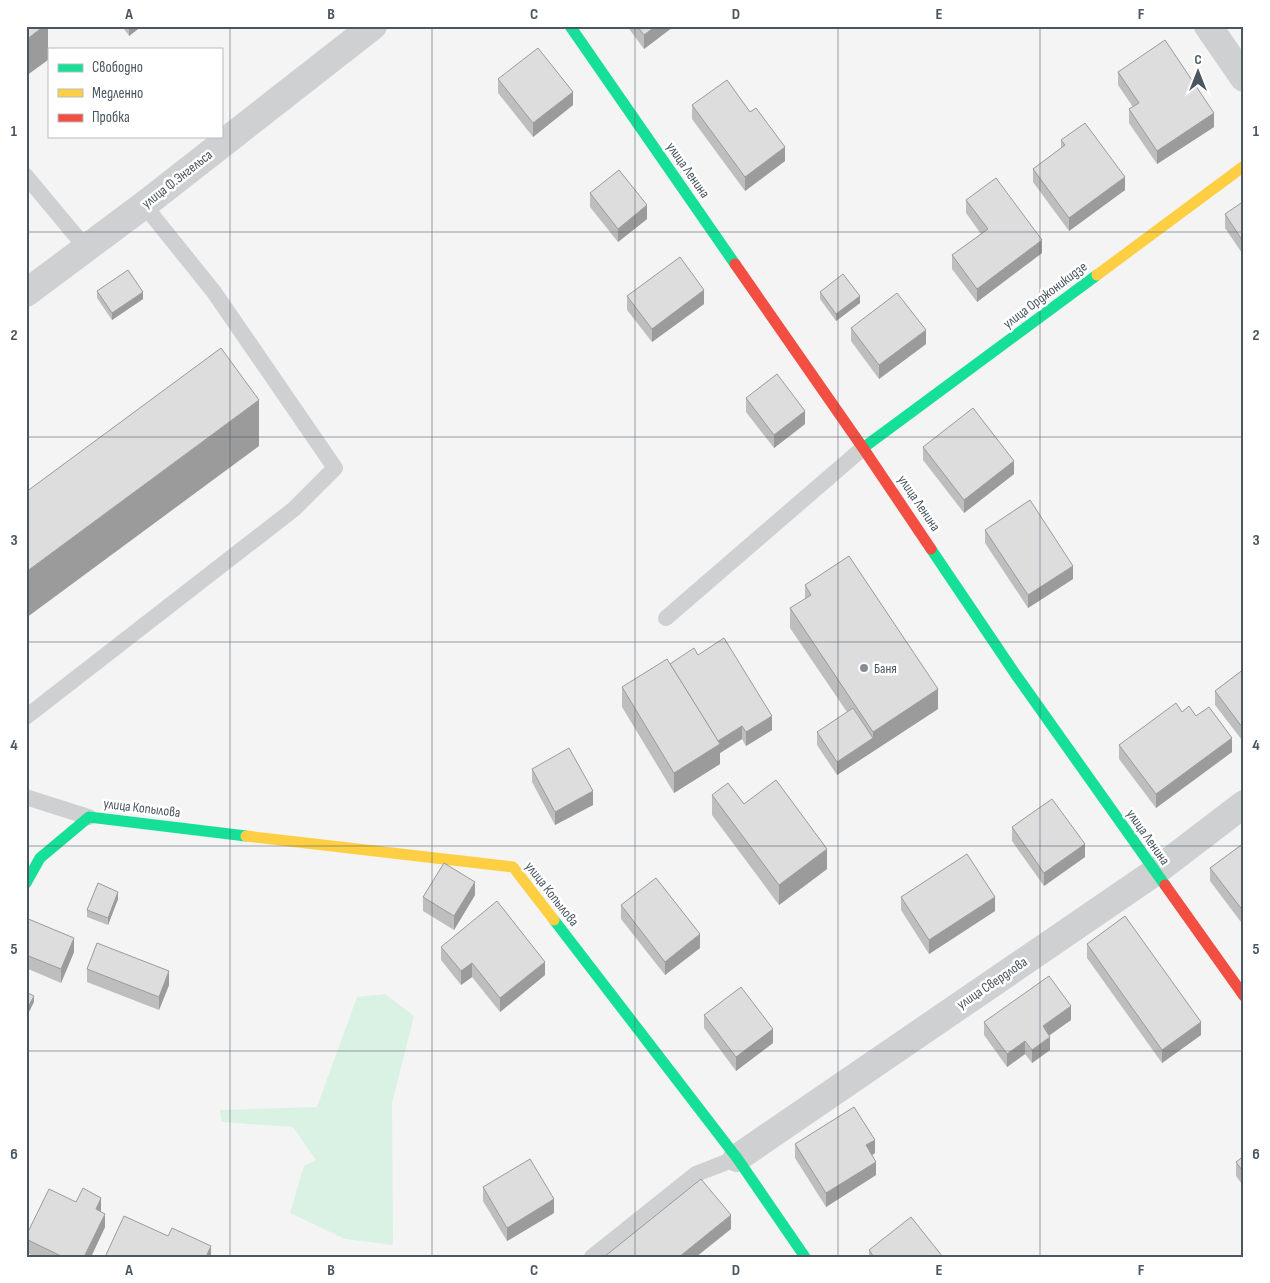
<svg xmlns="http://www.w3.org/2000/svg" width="1270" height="1283" font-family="'Sofia Sans Condensed',sans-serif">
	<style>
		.green { fill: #d9f2e3 }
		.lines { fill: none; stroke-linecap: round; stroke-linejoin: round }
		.lane { stroke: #ced0d2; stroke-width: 16 }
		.street { stroke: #ced0d2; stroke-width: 28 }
		.fast { stroke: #16e098; stroke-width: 11 }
		.slow { stroke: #ffcf43; stroke-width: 11 }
		.jam { stroke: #f24e42; stroke-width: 11 }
		.wall { fill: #bebebf }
		.shaded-wall { fill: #9b9b9b }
		.building { fill: #ddddde; stroke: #9b9b9b }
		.grid { fill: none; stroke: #4a5661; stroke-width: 1; stroke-opacity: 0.55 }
		.poi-dot { fill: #868d94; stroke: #fff; stroke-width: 2 }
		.labels { text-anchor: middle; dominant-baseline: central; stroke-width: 5; stroke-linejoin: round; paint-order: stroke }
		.street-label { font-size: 14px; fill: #4a5661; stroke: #fff }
		.poi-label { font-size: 14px; fill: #4a5661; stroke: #fff; text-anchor: start }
		.neatline { fill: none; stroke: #4a5661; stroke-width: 2 }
		.grid-label { font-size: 16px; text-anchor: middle; font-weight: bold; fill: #4a5661 }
	</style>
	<rect width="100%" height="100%" fill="#f4f4f4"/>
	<polygon class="green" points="385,994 414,1016 392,1103 393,1245 345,1239 290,1213 304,1166 316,1160 293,1127 222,1122 220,1110 317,1107 357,997"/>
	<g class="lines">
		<g class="lane">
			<polyline points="26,176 86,248"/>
			<polyline points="666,618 863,448"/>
			<polyline points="26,717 294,509 335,468 214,292 144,205"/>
			<polyline points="26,797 89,817"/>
			<polyline points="592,1257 696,1174 737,1158"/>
		</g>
		<g class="street">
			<polyline points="1208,26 1244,78"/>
			<polyline points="26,293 144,205 373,26"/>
			<polyline points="737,1158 1155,872 1244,804"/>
		</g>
		<g class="fast">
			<polyline points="570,26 735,264"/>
			<polyline points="863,448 1097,275"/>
			<polyline points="931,549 1016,675 1165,885"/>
			<polyline points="26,883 40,858 89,817 246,836"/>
			<polyline points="554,920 737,1158 805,1257"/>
		</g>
		<g class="slow">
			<polyline points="1097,275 1244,166"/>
			<polyline points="246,836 513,867 554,920"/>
		</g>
		<g class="jam">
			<polyline points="735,264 863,448 931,549"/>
			<polyline points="1165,885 1244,996"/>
		</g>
	</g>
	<g class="wall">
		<polygon points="122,26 142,26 129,36"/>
		<polygon points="627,26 673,26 673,27 644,49"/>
		<polygon points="1118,72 1214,127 1157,164 1129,123 1129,109 1133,107 1118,85"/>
		<polygon points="498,79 573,105 533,137 498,93"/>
		<polygon points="692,105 785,161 745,191 692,119"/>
		<polygon points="1061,140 1125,190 1069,231 1033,182 1033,169 1061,148"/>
		<polygon points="590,193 647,219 618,242 590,207"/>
		<polygon points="966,200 1042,253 977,302 952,269 952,255 981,234 966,213"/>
		<polygon points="1244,201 1244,256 1225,228 1225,214"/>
		<polygon points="97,291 143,299 112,320 97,298"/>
		<polygon points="820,292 860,303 836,321 820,299"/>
		<polygon points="627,296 704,304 652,342 627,310"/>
		<polygon points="851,328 926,344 879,379 851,341"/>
		<polygon points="746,398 805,424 774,448 746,412"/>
		<polygon points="923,447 1014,474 964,513 923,460"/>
		<polygon points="985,530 1073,579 1028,608 985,543"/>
		<polygon points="805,585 938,709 837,775 817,745 817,732 847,712 790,628 790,608 805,599"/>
		<polygon points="698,655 772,730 746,746 742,739 720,753 720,764 674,793 622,707 622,687 670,664"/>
		<polygon points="1244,669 1242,740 1215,705 1215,691"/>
		<polygon points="1182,712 1196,716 1232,752 1156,808 1119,759 1119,745"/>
		<polygon points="532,769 593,805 555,825 532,782"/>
		<polygon points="712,795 744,804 827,869 779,905 712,815"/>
		<polygon points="1012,827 1085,857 1044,886 1012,841"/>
		<polygon points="1244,843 1244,926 1210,881 1210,868"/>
		<polygon points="475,895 454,930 423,911 423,897"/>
		<polygon points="901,897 995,911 929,954 901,910"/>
		<polygon points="118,899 108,925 87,917 87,910"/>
		<polygon points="621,905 700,948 665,975 621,919"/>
		<polygon points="26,918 74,952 61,983 26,968"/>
		<polygon points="1087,944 1201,1035 1162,1063 1087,958"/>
		<polygon points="441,947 545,975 500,1012 472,977 461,985 441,960"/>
		<polygon points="87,969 169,985 159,1010 87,982"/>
		<polygon points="704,1015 773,1043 736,1071 704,1028"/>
		<polygon points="1071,1020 1049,1035 1050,1050 1032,1063 1025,1054 1007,1067 984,1035 984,1022"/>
		<polygon points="795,1144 875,1153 872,1155 876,1175 826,1207 795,1158"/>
		<polygon points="1244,1156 1244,1187 1236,1176 1236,1162"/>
		<polygon points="483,1187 554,1213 507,1241 483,1201"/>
		<polygon points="76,1202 101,1212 105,1227 91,1257 35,1257 26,1252 26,1236"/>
		<polygon points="869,1250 943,1257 869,1257"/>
	</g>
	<g class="shaded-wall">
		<polygon points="44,26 48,26 48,60 26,76 26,40"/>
		<polygon points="129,26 142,26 129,36"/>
		<polygon points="656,26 673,26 673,27 644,49 644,35"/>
		<polygon points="573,92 573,105 533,137 533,123"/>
		<polygon points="1214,113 1214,127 1157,164 1157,151"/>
		<polygon points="785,147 785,161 745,191 745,177"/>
		<polygon points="1125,177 1125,190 1069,231 1069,218"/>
		<polygon points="647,205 647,219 618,242 618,229"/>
		<polygon points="1042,240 1042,253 977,302 977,289"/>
		<polygon points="704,290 704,304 652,342 652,329"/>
		<polygon points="143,292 143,299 112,320 112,313"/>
		<polygon points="860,296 860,303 836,321 836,314"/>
		<polygon points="926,330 926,344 879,379 879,365"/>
		<polygon points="259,400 259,446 26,618 26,572"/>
		<polygon points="805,411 805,424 774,448 774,435"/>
		<polygon points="1014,461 1014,474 964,513 964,500"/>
		<polygon points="1073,566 1073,579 1028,608 1028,595"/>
		<polygon points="938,689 938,709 837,775 837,762 873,738 873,732"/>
		<polygon points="772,716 772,730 746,746 746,732"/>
		<polygon points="1244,725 1244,739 1242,740 1242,727"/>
		<polygon points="742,726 742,739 720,753 720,764 674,793 674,773 715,743"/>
		<polygon points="1232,738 1232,752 1156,808 1156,794"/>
		<polygon points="593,791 593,805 555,825 555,812"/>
		<polygon points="1085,844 1085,857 1044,886 1044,873"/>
		<polygon points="827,849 827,869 779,905 779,885"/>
		<polygon points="475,882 475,895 454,930 454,916"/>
		<polygon points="118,892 118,899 108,925 108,918"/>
		<polygon points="995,897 995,911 929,954 929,940"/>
		<polygon points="700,934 700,948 665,975 665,962"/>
		<polygon points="74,938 74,952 61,983 61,969"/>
		<polygon points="545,962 545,975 500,1012 500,998"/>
		<polygon points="472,963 472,977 461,985 461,971"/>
		<polygon points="169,971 169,985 159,1010 159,997"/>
		<polygon points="34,996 34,1002 27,1016 27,1009"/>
		<polygon points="1071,1006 1071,1020 1043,1040 1043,1026"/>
		<polygon points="1201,1022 1201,1035 1162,1063 1162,1050"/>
		<polygon points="773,1029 773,1043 736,1071 736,1057"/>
		<polygon points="1050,1037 1050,1050 1032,1063 1032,1050"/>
		<polygon points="1025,1041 1025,1054 1007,1067 1007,1054"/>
		<polygon points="875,1140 875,1153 866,1159 866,1145"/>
		<polygon points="876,1162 876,1175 826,1207 826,1193"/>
		<polygon points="101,1198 101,1211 96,1223 96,1209"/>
		<polygon points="554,1199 554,1213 507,1241 507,1228"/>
		<polygon points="105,1214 105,1227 91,1257 84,1257"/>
		<polygon points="731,1215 731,1229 696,1257 679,1257"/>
		<polygon points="211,1246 211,1257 206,1257"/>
	</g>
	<g class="building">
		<polygon points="26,26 44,26 26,40"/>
		<polygon points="637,26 656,26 644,35"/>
		<polygon points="1165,40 1214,113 1157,151 1129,109 1139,103 1118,72"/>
		<polygon points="538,48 573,92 533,123 498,79"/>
		<polygon points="727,80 750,112 756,108 785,147 745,177 692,105"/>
		<polygon points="1085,123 1125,177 1069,218 1033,169 1065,145 1061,140"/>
		<polygon points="619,170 647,205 618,229 590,193"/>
		<polygon points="996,178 1042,240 977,289 952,255 988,229 966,200"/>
		<polygon points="1244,201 1244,243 1225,214"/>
		<polygon points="680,257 704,290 652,329 627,296"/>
		<polygon points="128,270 143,292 112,313 97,291"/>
		<polygon points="843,274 860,296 836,314 820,292"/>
		<polygon points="897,293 926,330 879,365 851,328"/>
		<polygon points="221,348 259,400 26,572 26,492"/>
		<polygon points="777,374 805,411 774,435 746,398"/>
		<polygon points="973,408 1014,461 964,500 923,447"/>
		<polygon points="1030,500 1073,566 1028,595 985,530"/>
		<polygon points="849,556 938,689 873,732 790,608 811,595 805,585"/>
		<polygon points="724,638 772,716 746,732 742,726 718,741 670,664 694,648 698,655"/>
		<polygon points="667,659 720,744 674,773 622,687"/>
		<polygon points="1244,669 1244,725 1242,727 1215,691"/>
		<polygon points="1176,703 1182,712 1189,706 1196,716 1209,707 1232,738 1156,794 1119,745"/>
		<polygon points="853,708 873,738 837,762 817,732"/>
		<polygon points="569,748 593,791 555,812 532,769"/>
		<polygon points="776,780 827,849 779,885 712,795 728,783 744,804"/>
		<polygon points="1052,799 1085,844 1044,873 1012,827"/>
		<polygon points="1244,843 1244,912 1210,868"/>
		<polygon points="967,854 995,897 929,940 901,897"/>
		<polygon points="444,863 475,882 454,916 423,897"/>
		<polygon points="656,878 700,934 665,962 621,905"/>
		<polygon points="98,883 118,892 108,918 87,910"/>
		<polygon points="497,901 545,962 500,998 472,963 461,971 441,947"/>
		<polygon points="1125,916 1201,1022 1162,1050 1087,944"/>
		<polygon points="26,918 74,938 61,969 26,955"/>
		<polygon points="97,943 169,971 159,997 87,969"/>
		<polygon points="1049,976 1071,1006 1043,1026 1050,1037 1032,1050 1025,1041 1007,1054 984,1022"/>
		<polygon points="741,987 773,1029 736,1057 704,1015"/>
		<polygon points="26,992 34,996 27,1009 26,1008"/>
		<polygon points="854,1107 875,1140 866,1145 876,1162 826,1193 795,1144"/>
		<polygon points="1244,1156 1244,1173 1236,1162"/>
		<polygon points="530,1159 554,1199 507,1228 483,1187"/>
		<polygon points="701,1179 731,1215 679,1257 604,1257"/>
		<polygon points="83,1188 101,1198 96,1209 105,1214 84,1257 63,1257 26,1239 26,1236 49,1189 76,1202"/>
		<polygon points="124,1216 168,1236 172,1228 211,1246 206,1257 105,1257"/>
		<polygon points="911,1217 943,1257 874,1257 869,1250"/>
	</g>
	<path class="grid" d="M230 26V1257M432 26V1257M635 26V1257M838 26V1257M1040 26V1257M26 232H1244M26 437H1244M26 642H1244M26 846H1244M26 1051H1244"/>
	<circle class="poi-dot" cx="864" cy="668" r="5"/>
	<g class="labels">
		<g class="street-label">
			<text transform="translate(688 170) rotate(55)">улица Ленина</text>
			<text transform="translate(177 179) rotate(-38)">улица Ф.Энгельса</text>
			<text transform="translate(1045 295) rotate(-37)">улица Орджоникидзе</text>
			<text transform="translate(919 503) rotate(56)">улица Ленина</text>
			<text transform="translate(142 808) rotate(7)">улица Копылова</text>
			<text transform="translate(1148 837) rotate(55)">улица Ленина</text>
			<text transform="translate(552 894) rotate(52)">улица Копылова</text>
			<text transform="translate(992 983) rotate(-34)">улица Свердлова</text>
		</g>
		<g class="poi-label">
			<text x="874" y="668">Баня</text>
		</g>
	</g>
	<rect width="1270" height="1283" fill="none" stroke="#ffffff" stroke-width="55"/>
	<rect x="48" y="48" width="175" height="90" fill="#ffffff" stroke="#b7bbc0"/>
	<rect x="58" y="64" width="25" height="8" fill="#16e098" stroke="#b7bbc0"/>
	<text x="92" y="72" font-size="15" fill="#4a5661">Свободно</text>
	<rect x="58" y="89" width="25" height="8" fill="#ffcf43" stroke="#b7bbc0"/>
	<text x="92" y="98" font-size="15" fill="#4a5661">Медленно</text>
	<rect x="58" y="114" width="25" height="8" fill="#f24e42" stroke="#b7bbc0"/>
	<text x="92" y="122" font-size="15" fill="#4a5661">Пробка</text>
	<g transform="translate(1198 72)" stroke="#ffffff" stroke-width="4" paint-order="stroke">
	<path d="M0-4L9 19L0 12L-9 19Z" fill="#4a5661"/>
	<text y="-8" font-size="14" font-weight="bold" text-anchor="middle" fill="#4a5661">С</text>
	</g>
	<rect x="28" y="28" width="1214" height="1228" class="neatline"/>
	<g class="grid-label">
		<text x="129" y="19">A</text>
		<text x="331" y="19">B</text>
		<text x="534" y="19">C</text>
		<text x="736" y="19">D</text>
		<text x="939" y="19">E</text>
		<text x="1141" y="19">F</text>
		<text x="14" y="136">1</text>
		<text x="1256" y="136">1</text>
		<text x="14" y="340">2</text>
		<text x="1256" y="340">2</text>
		<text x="14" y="545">3</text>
		<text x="1256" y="545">3</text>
		<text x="14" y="750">4</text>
		<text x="1256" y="750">4</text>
		<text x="14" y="954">5</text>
		<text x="1256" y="954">5</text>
		<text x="14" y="1159">6</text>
		<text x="1256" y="1159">6</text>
		<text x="129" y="1275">A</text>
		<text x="331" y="1275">B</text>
		<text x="534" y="1275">C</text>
		<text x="736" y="1275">D</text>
		<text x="939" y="1275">E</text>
		<text x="1141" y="1275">F</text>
	</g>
</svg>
